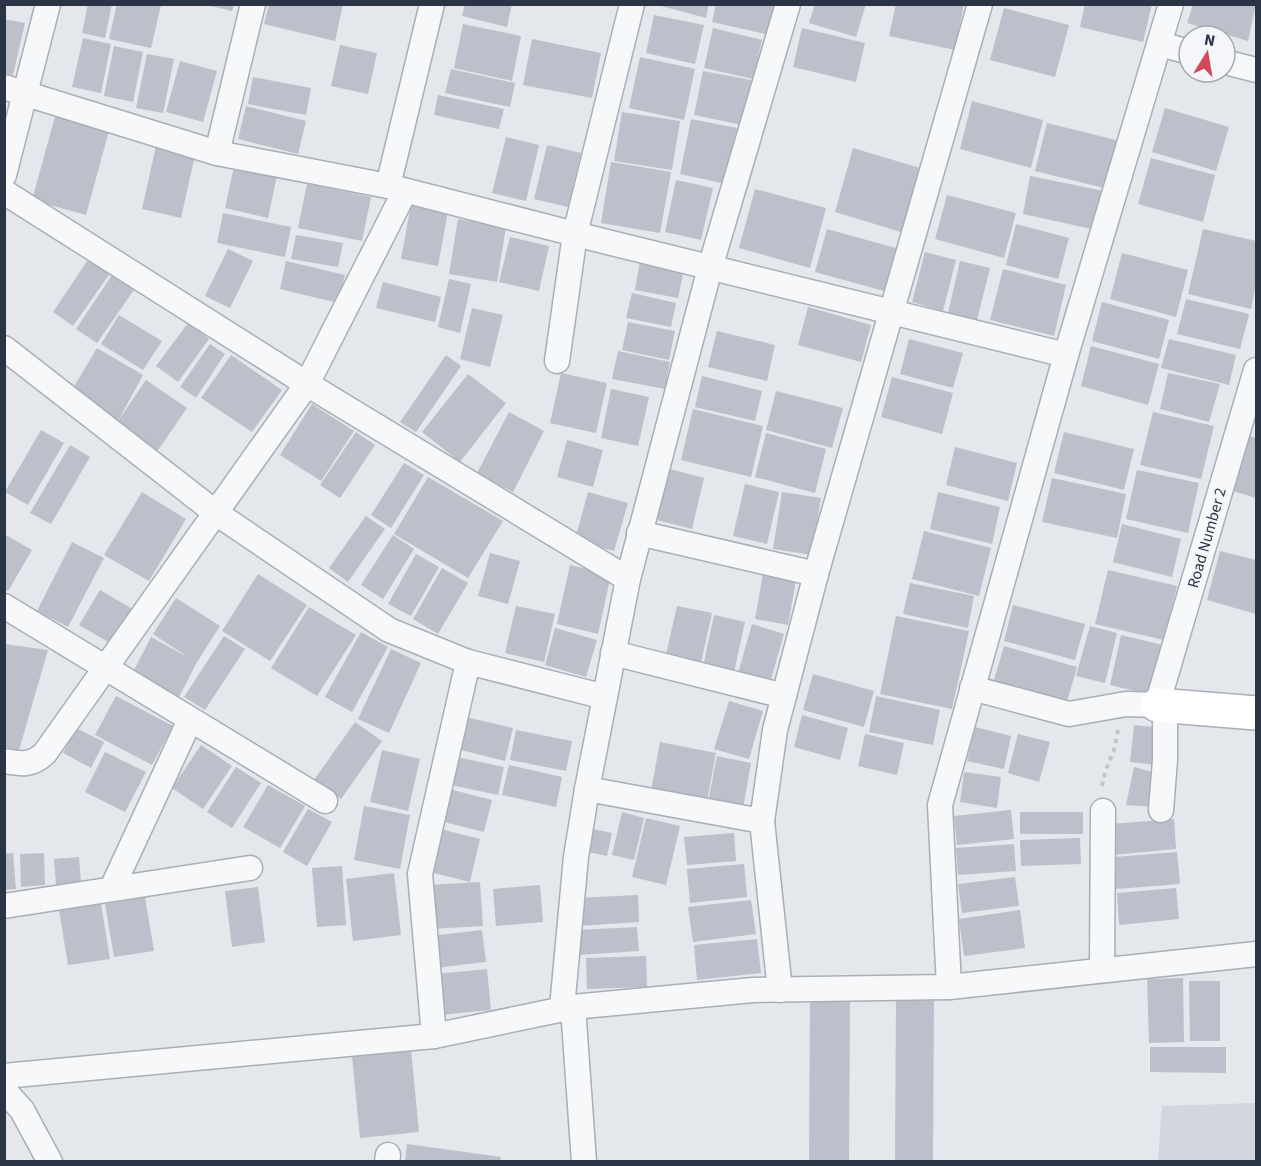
<svg xmlns="http://www.w3.org/2000/svg" width="1261" height="1166" font-family="'Source Sans 3',sans-serif">
	<style>
		.built { fill: #d2d6de }
		.building { fill: #bbc0ca }
		.lines { fill: none; stroke-linecap: round; stroke-linejoin: round }
		.street-casing { stroke: #a9aeb7; stroke-width: 27 }
		.secondary-casing { stroke: #a9aeb7; stroke-width: 36 }
		.path { stroke: #c2c5cb; stroke-width: 4; stroke-dasharray: 4.5 4.5; stroke-linecap: butt }
		.street { stroke: #f7f8fa; stroke-width: 24 }
		.secondary { stroke: #fff; stroke-width: 33 }
		.labels { text-anchor: middle; dominant-baseline: central; stroke-width: 5; stroke-linejoin: round; paint-order: stroke }
		.street-label { font-size: 16px; fill: #2b3445; stroke: #f4f6f9 }
	</style>
	<rect width="100%" height="100%" fill="#e4e7ec"/>
	<polygon class="built" points="1256,1103 1256,1161 1158,1161 1162,1106"/>
	<g class="building">
		<polygon points="88,4 112,4 105,38 82,33"/>
		<polygon points="117,4 161,5 151,48 109,39"/>
		<polygon points="203,4 234,4 232,11"/>
		<polygon points="269,4 343,4 335,41 264,24"/>
		<polygon points="465,4 512,4 507,27 462,16"/>
		<polygon points="654,4 709,4 706,18"/>
		<polygon points="716,4 777,4 770,35 712,22"/>
		<polygon points="815,4 866,4 856,37 809,23"/>
		<polygon points="896,4 964,4 955,50 889,36"/>
		<polygon points="1085,4 1152,4 1143,42 1080,27"/>
		<polygon points="1193,4 1256,4 1248,41 1187,23"/>
		<polygon points="1004,8 1069,25 1055,77 990,60"/>
		<polygon points="654,15 704,25 695,64 646,53"/>
		<polygon points="4,19 25,23 13,75 4,73"/>
		<polygon points="463,24 521,36 512,81 454,68"/>
		<polygon points="713,28 762,40 753,79 704,68"/>
		<polygon points="802,28 865,43 856,82 793,67"/>
		<polygon points="83,38 111,44 101,93 72,87"/>
		<polygon points="532,39 601,53 592,98 523,85"/>
		<polygon points="340,45 377,53 368,94 331,86"/>
		<polygon points="114,46 143,52 133,102 104,96"/>
		<polygon points="147,54 174,59 163,113 136,108"/>
		<polygon points="640,57 695,69 684,120 629,108"/>
		<polygon points="180,61 217,71 203,122 166,112"/>
		<polygon points="451,69 515,83 510,107 445,93"/>
		<polygon points="703,71 751,80 742,125 694,115"/>
		<polygon points="253,77 311,88 306,115 248,104"/>
		<polygon points="438,95 504,109 499,129 434,115"/>
		<polygon points="972,101 1043,120 1031,168 960,149"/>
		<polygon points="246,106 306,121 298,154 238,139"/>
		<polygon points="1165,108 1229,127 1216,171 1152,152"/>
		<polygon points="622,112 680,121 672,170 614,161"/>
		<polygon points="56,113 110,127 86,215 32,200"/>
		<polygon points="691,119 737,128 726,184 680,174"/>
		<polygon points="1047,123 1120,141 1108,189 1035,171"/>
		<polygon points="506,137 539,145 526,201 492,193"/>
		<polygon points="547,145 581,153 568,207 534,199"/>
		<polygon points="156,146 195,155 181,218 142,209"/>
		<polygon points="853,148 920,168 901,232 835,212"/>
		<polygon points="1151,158 1215,175 1203,222 1138,204"/>
		<polygon points="235,162 278,171 268,218 225,208"/>
		<polygon points="611,162 671,172 660,233 601,223"/>
		<polygon points="1030,176 1104,191 1096,230 1023,214"/>
		<polygon points="676,180 713,188 701,240 665,232"/>
		<polygon points="307,184 371,197 362,241 298,228"/>
		<polygon points="755,189 826,208 810,268 739,248"/>
		<polygon points="947,195 1016,213 1004,258 935,239"/>
		<polygon points="411,204 448,211 438,266 401,259"/>
		<polygon points="223,213 291,227 285,257 217,243"/>
		<polygon points="458,219 506,227 497,282 449,274"/>
		<polygon points="1016,224 1069,238 1058,279 1006,265"/>
		<polygon points="827,229 896,248 884,291 815,272"/>
		<polygon points="1203,229 1256,241 1256,284 1251,309 1188,294"/>
		<polygon points="296,235 343,243 338,267 291,259"/>
		<polygon points="510,237 549,246 539,291 499,282"/>
		<polygon points="228,249 253,261 230,308 205,296"/>
		<polygon points="925,252 956,260 943,311 912,302"/>
		<polygon points="1122,253 1188,270 1176,317 1110,299"/>
		<polygon points="90,257 111,272 73,326 53,312"/>
		<polygon points="286,261 345,275 338,303 280,289"/>
		<polygon points="640,261 684,269 678,298 635,290"/>
		<polygon points="960,261 990,268 977,320 948,313"/>
		<polygon points="1003,269 1066,285 1054,336 990,320"/>
		<polygon points="114,272 136,287 97,343 76,329"/>
		<polygon points="449,279 471,284 460,333 438,327"/>
		<polygon points="383,282 441,297 435,322 376,308"/>
		<polygon points="632,293 676,303 671,327 626,318"/>
		<polygon points="1186,299 1249,314 1240,349 1177,334"/>
		<polygon points="1102,302 1169,320 1159,359 1092,341"/>
		<polygon points="808,307 871,325 861,362 798,345"/>
		<polygon points="472,308 503,315 490,367 460,359"/>
		<polygon points="119,315 162,341 143,370 101,344"/>
		<polygon points="628,322 675,331 669,360 622,350"/>
		<polygon points="188,323 209,339 178,382 156,366"/>
		<polygon points="717,331 775,345 767,381 708,367"/>
		<polygon points="909,339 963,353 953,388 900,374"/>
		<polygon points="1169,339 1236,355 1229,385 1161,368"/>
		<polygon points="210,344 225,354 196,398 180,387"/>
		<polygon points="1091,346 1159,364 1148,405 1081,386"/>
		<polygon points="97,348 143,375 118,421 146,380 187,408 154,456 72,390"/>
		<polygon points="618,351 670,362 665,389 612,379"/>
		<polygon points="231,355 282,390 252,432 201,398"/>
		<polygon points="446,355 461,366 416,432 400,422"/>
		<polygon points="561,373 607,383 596,433 550,423"/>
		<polygon points="1168,373 1220,384 1209,422 1160,409"/>
		<polygon points="468,374 506,403 460,462 422,432"/>
		<polygon points="702,376 762,391 755,421 695,407"/>
		<polygon points="892,377 953,393 942,434 881,417"/>
		<polygon points="611,389 649,397 638,446 601,438"/>
		<polygon points="776,391 843,408 832,448 766,430"/>
		<polygon points="312,404 354,431 321,481 280,455"/>
		<polygon points="693,409 763,426 751,477 681,460"/>
		<polygon points="509,412 544,431 513,492 477,473"/>
		<polygon points="1153,412 1214,426 1201,479 1140,465"/>
		<polygon points="41,430 64,443 28,505 5,492"/>
		<polygon points="356,432 375,445 340,498 320,485"/>
		<polygon points="1064,432 1134,449 1124,490 1054,473"/>
		<polygon points="766,433 826,449 815,493 755,477"/>
		<polygon points="1250,436 1256,438 1256,498 1233,491"/>
		<polygon points="567,440 603,450 593,487 557,477"/>
		<polygon points="70,445 90,457 51,524 30,513"/>
		<polygon points="955,447 1017,463 1008,501 946,485"/>
		<polygon points="404,463 424,475 391,528 371,515"/>
		<polygon points="670,469 704,478 692,529 657,520"/>
		<polygon points="1137,470 1199,483 1188,533 1126,519"/>
		<polygon points="428,477 503,521 468,578 394,534"/>
		<polygon points="1052,478 1126,494 1117,538 1042,522"/>
		<polygon points="745,484 779,492 767,544 733,536"/>
		<polygon points="142,492 186,519 149,581 104,555"/>
		<polygon points="588,492 628,503 614,551 575,540"/>
		<polygon points="782,492 821,498 812,555 773,549"/>
		<polygon points="938,492 1000,507 992,544 930,529"/>
		<polygon points="366,516 385,529 348,582 329,568"/>
		<polygon points="1122,524 1181,539 1172,577 1113,562"/>
		<polygon points="924,531 991,548 979,596 912,579"/>
		<polygon points="4,534 32,550 8,591 4,589"/>
		<polygon points="393,535 414,549 383,599 361,585"/>
		<polygon points="72,542 104,558 68,627 37,611"/>
		<polygon points="1220,551 1256,560 1256,614 1207,600"/>
		<polygon points="490,553 520,561 508,604 478,596"/>
		<polygon points="416,554 439,567 411,616 388,604"/>
		<polygon points="570,565 611,575 598,634 557,624"/>
		<polygon points="442,568 468,583 438,634 413,619"/>
		<polygon points="764,568 797,574 788,625 755,619"/>
		<polygon points="1108,570 1177,586 1164,640 1095,624"/>
		<polygon points="258,574 307,605 270,661 222,631"/>
		<polygon points="910,583 974,596 968,628 903,614"/>
		<polygon points="100,590 136,611 115,646 79,625"/>
		<polygon points="176,598 220,626 197,662 179,697 133,672 151,637 189,658 153,634"/>
		<polygon points="1013,605 1085,624 1075,660 1004,641"/>
		<polygon points="516,606 555,614 544,662 505,653"/>
		<polygon points="677,606 712,613 700,667 665,659"/>
		<polygon points="309,607 356,635 317,696 271,668"/>
		<polygon points="714,615 745,622 733,677 702,671"/>
		<polygon points="896,616 969,631 952,709 880,694"/>
		<polygon points="752,624 784,634 769,686 737,677"/>
		<polygon points="1090,626 1117,633 1105,683 1076,676"/>
		<polygon points="555,628 597,640 586,677 545,665"/>
		<polygon points="361,632 388,647 352,712 325,697"/>
		<polygon points="1121,635 1163,645 1152,695 1110,685"/>
		<polygon points="224,636 245,649 205,710 184,697"/>
		<polygon points="4,644 48,650 19,750 4,747"/>
		<polygon points="1004,646 1077,667 1066,705 993,683"/>
		<polygon points="391,649 421,663 389,733 358,719"/>
		<polygon points="813,674 874,691 864,727 803,710"/>
		<polygon points="116,696 173,726 152,765 95,735"/>
		<polygon points="876,696 940,710 933,745 869,732"/>
		<polygon points="729,701 763,711 749,759 714,749"/>
		<polygon points="802,715 848,728 840,760 794,747"/>
		<polygon points="461,716 513,728 505,761 453,748"/>
		<polygon points="355,722 382,741 341,799 314,780"/>
		<polygon points="1134,725 1162,728 1158,765 1130,762"/>
		<polygon points="975,727 1011,736 1004,769 967,761"/>
		<polygon points="76,728 104,742 91,768 63,753"/>
		<polygon points="516,730 572,741 566,771 510,760"/>
		<polygon points="865,734 904,743 897,775 858,766"/>
		<polygon points="1018,734 1050,742 1039,782 1008,773"/>
		<polygon points="660,742 716,753 707,801 651,791"/>
		<polygon points="201,745 232,766 203,809 172,788"/>
		<polygon points="382,750 420,759 408,811 370,802"/>
		<polygon points="105,752 146,772 125,812 85,792"/>
		<polygon points="452,756 504,767 498,795 446,784"/>
		<polygon points="717,756 751,763 742,814 707,807"/>
		<polygon points="509,765 562,777 556,807 502,795"/>
		<polygon points="236,767 261,783 232,828 207,812"/>
		<polygon points="1134,767 1157,773 1154,807 1126,805"/>
		<polygon points="964,772 1001,777 997,808 960,802"/>
		<polygon points="268,785 305,806 280,848 243,827"/>
		<polygon points="449,789 492,800 484,832 440,821"/>
		<polygon points="364,806 410,815 400,869 354,860"/>
		<polygon points="308,809 332,822 307,866 283,852"/>
		<polygon points="1011,810 1014,839 957,845 954,816"/>
		<polygon points="622,812 644,818 634,860 612,855"/>
		<rect x="1020" y="812" width="63" height="22"/>
		<polygon points="646,818 680,826 666,885 632,877"/>
		<polygon points="1174,819 1176,849 1113,855 1111,824"/>
		<polygon points="433,827 480,839 470,882 422,870"/>
		<polygon points="584,827 612,833 607,856 579,850"/>
		<polygon points="734,833 736,861 687,865 684,837"/>
		<polygon points="1080,838 1081,864 1021,866 1020,840"/>
		<polygon points="1014,844 1016,871 958,875 956,848"/>
		<polygon points="1177,852 1180,884 1116,889 1114,857"/>
		<polygon points="13,853 16,889 4,890 4,854"/>
		<polygon points="44,853 45,885 21,887 20,854"/>
		<polygon points="79,857 81,883 56,885 54,859"/>
		<polygon points="744,864 747,897 690,903 687,869"/>
		<polygon points="342,866 346,925 317,927 312,868"/>
		<polygon points="394,873 401,935 353,941 346,879"/>
		<polygon points="1015,877 1019,906 962,913 958,884"/>
		<polygon points="480,882 483,926 431,929 429,885"/>
		<polygon points="540,885 543,922 496,926 493,889"/>
		<polygon points="258,887 265,942 232,947 225,891"/>
		<polygon points="1176,888 1179,919 1119,925 1117,893"/>
		<polygon points="638,895 639,922 578,926 576,898"/>
		<polygon points="145,897 154,951 114,957 105,904"/>
		<polygon points="751,900 756,934 693,942 688,907"/>
		<polygon points="101,904 110,959 68,965 59,910"/>
		<polygon points="1020,910 1025,948 964,956 959,919"/>
		<polygon points="637,927 639,951 578,955 576,930"/>
		<polygon points="482,930 486,962 435,968 430,936"/>
		<polygon points="757,939 761,973 697,980 694,945"/>
		<polygon points="646,956 647,987 587,989 586,958"/>
		<polygon points="487,969 491,1010 440,1015 436,974"/>
		<polygon points="1183,978 1184,1042 1149,1043 1147,979"/>
		<polygon points="1189,981 1220,981 1220,1041 1190,1041"/>
		<polygon points="810,999 850,1000 849,1162 809,1162"/>
		<polygon points="896,1000 934,1001 933,1162 895,1162"/>
		<polygon points="1150,1047 1226,1047 1226,1073 1150,1072"/>
		<polygon points="411,1050 419,1132 360,1138 352,1056"/>
		<polygon points="407,1144 501,1157 500,1162 405,1162"/>
	</g>
	<g class="lines">
		<defs>
			<g id="street">
				<polyline points="1160,44 1189,52"/>
				<polyline points="1225,62 1256,70"/>
				<polyline points="4,87 217,153 388,186 575,234 1066,355"/>
				<polyline points="217,153 253,4"/>
				<polyline points="4,175 48,4"/>
				<polyline points="388,186 432,4"/>
				<polyline points="4,192 307,384 628,579"/>
				<polyline points="4,348 216,513 389,630 468,662 605,697"/>
				<polyline points="557,361 575,234 632,4"/>
				<polyline points="639,533 816,574"/>
				<polyline points="4,606 325,801"/>
				<polyline points="613,653 784,696"/>
				<polyline points="972,688 1069,714 1126,704 1157,705 1256,370"/>
				<path d="M4 761C21 764 32 766 45 753L307 384 405 191"/>
				<polyline points="587,789 762,821 775,730 816,574 980,4"/>
				<polyline points="1161,810 1165,760 1165,706"/>
				<polyline points="762,821 780,990"/>
				<polyline points="112,888 190,720"/>
				<polyline points="4,906 250,868"/>
				<polyline points="1102,970 1103,811"/>
				<polyline points="949,987 940,805 1066,355 1171,4"/>
				<polyline points="573,1007 584,1162"/>
				<polyline points="562,1008 576,857 587,789 628,579 710,268 788,4"/>
				<polyline points="434,1036 420,874 468,662"/>
				<polyline points="4,1076 434,1036 573,1007 753,990 949,987 1256,954"/>
				<polyline points="4,1090 22,1110 50,1162"/>
				<polyline points="387,1162 388,1155"/>
			</g>
			<polyline id="secondary" points="1157,705 1256,713"/>
		</defs>
		<use href="#street" class="street-casing"/>
		<use href="#secondary" class="secondary-casing"/>
		<polyline class="path" points="1102,786 1105,772 1114,750 1118,730"/>
		<use href="#street" class="street"/>
		<use href="#secondary" class="secondary"/>
	</g>
	<g class="labels">
		<g class="street-label">
			<text transform="translate(1207 538) rotate(-74)">Road Number 2</text>
		</g>
	</g>
	<rect width="1261" height="1166" fill="none" stroke="#2b3445" stroke-width="12"/>
	<g transform="translate(1207 54) rotate(11)"><circle r="28" fill="#f4f6f9" stroke="#a4a8b1" stroke-width="1.5"/>
	<path d="M0-4.5L10 22L0 15L-10 22Z" fill="#d1495b"/>
	<text y="-9" font-size="16" font-weight="bold" text-anchor="middle" fill="#2b3445">N</text>
	</g>
</svg>
